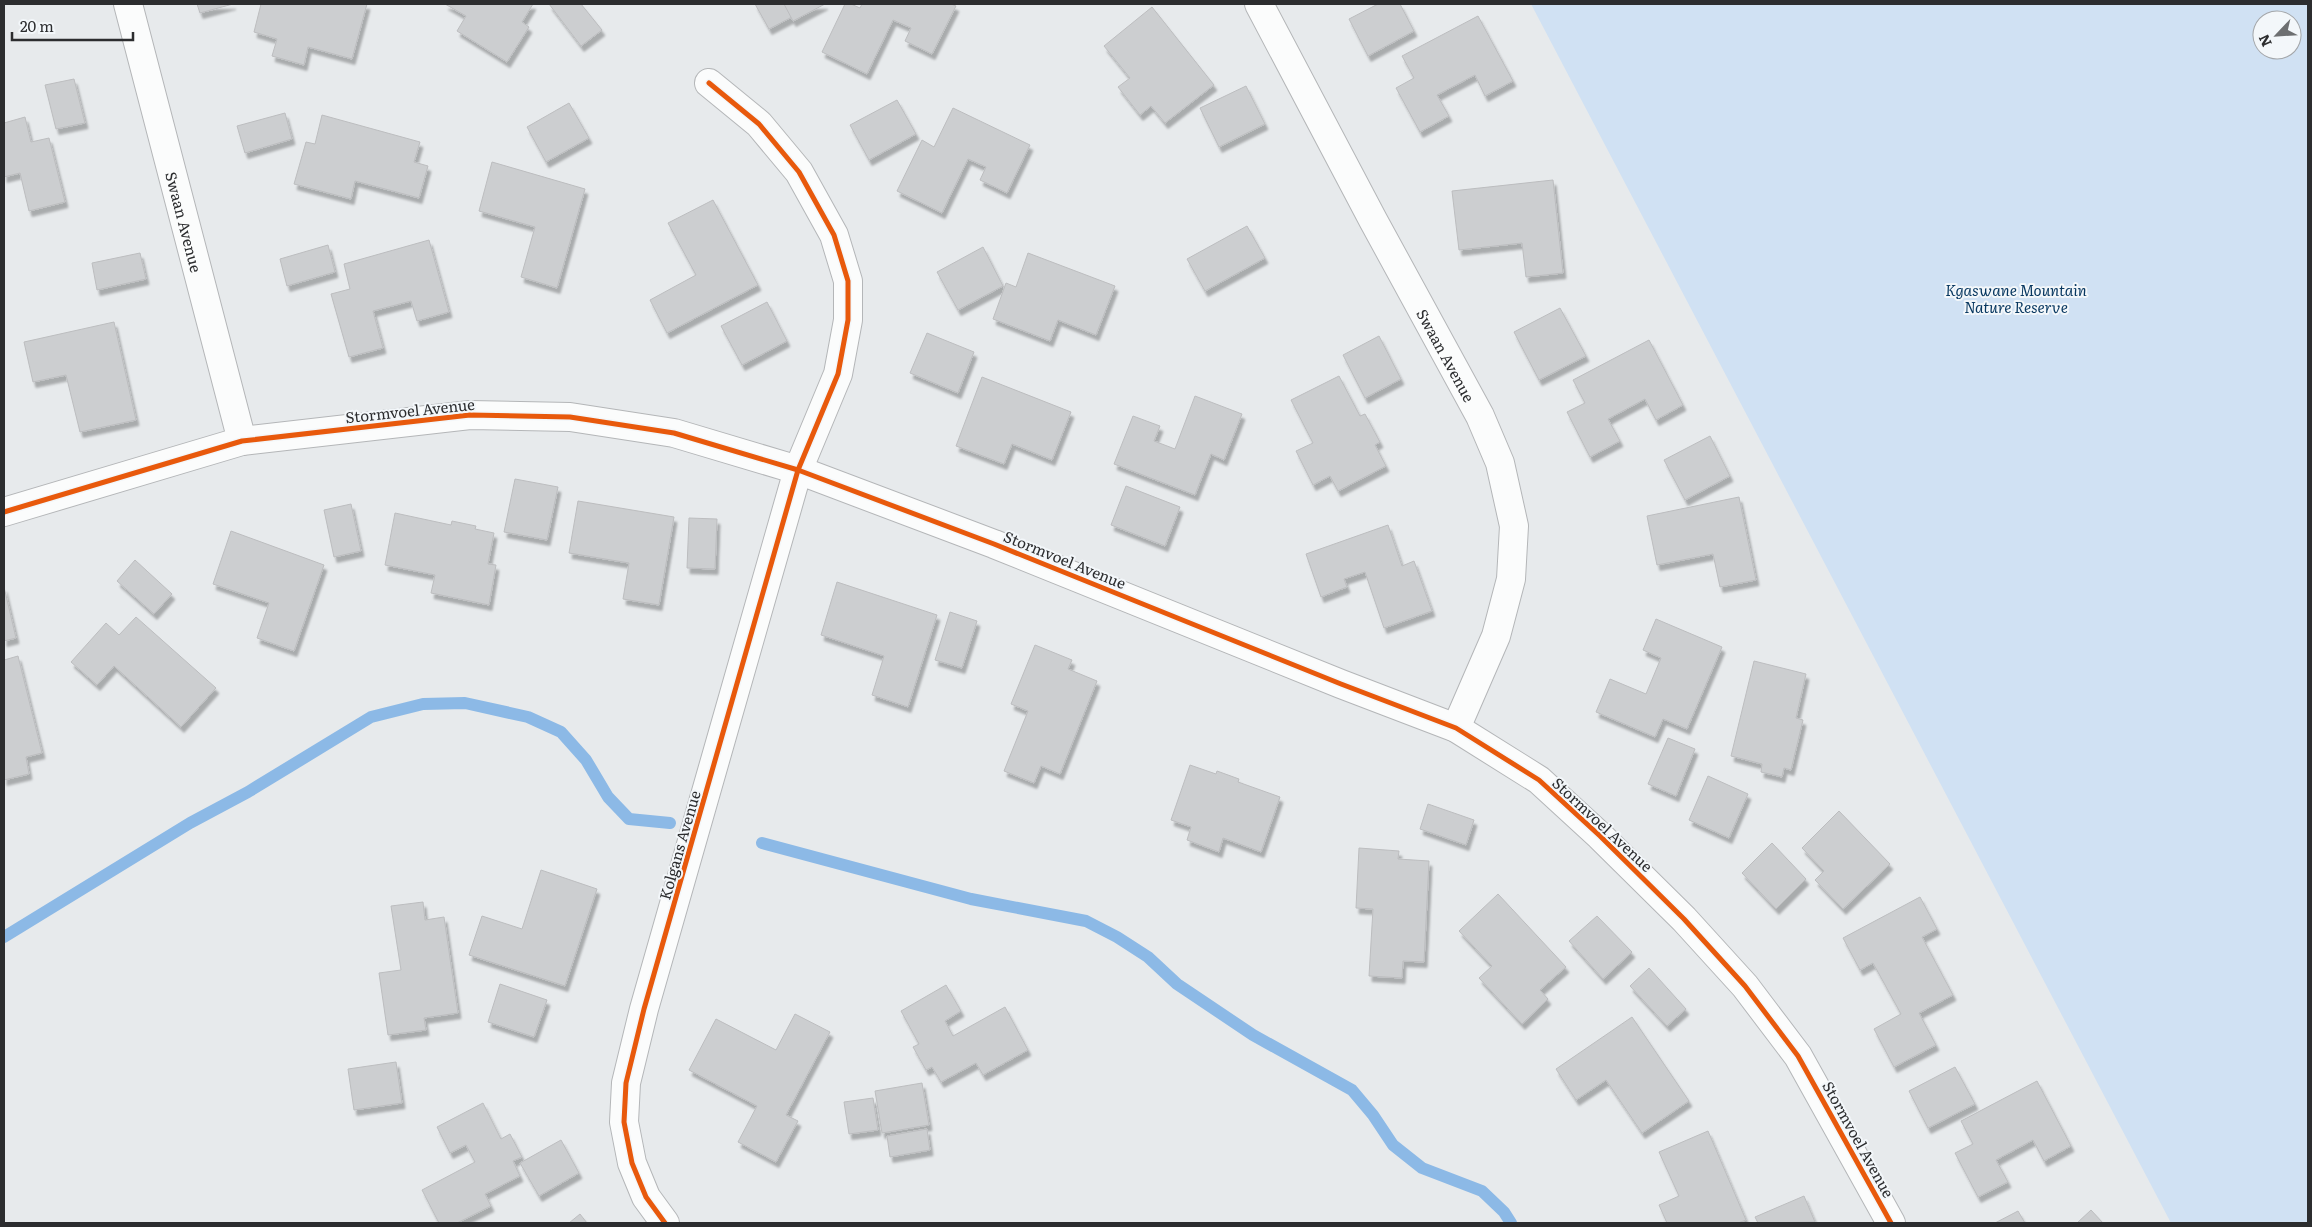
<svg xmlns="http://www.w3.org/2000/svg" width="2312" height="1227" font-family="Literata,serif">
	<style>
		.green { fill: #d0e1f3; fill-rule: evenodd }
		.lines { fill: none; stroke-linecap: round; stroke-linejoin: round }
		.stream { stroke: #8cb9e6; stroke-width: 12 }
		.building { fill: #ccced0; stroke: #bcbdbf; filter: url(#shadow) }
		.street-casing { stroke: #b4b6b8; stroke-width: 30 }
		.street { stroke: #fbfcfc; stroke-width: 28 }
		.cycleway-casing { stroke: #f3f7fa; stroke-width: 8 }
		.cycleway { stroke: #e8590c; stroke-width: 5 }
		.labels { text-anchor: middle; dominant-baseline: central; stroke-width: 4; stroke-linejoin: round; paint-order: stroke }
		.street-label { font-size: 15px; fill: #2c2d2f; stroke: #f3f7fa }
		.park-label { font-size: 15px; font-style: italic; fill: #06365f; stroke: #f3f7fa }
	</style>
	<defs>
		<filter id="shadow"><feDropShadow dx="3" dy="5.5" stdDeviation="1" flood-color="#0004"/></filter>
	</defs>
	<rect width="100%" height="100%" fill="#e7eaec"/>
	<path class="green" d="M1531 4H2308V1223H2171ZM2262 20H2292V50H2262Z"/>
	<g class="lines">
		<g class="stream">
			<polyline points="762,843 971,899 1086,921 1117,937 1148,957 1177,984 1253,1035 1352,1090 1373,1115 1393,1145 1422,1168 1482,1191 1504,1212 1511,1223"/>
			<polyline points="4,937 190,823 248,792 371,717 423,704 465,703 528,717 561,732 586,760 608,797 629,819 670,823"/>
		</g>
	</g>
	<g class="building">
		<polygon points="197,4 233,4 200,13"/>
		<polygon points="261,4 367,4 352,59 308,47 304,65 272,56 277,39 254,32"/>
		<polygon points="445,4 533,4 522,22 529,27 507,62 457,31 466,16"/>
		<polygon points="549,4 581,4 602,30 581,46"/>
		<polygon points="755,4 784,4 792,17 769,29"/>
		<polygon points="784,4 825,4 793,21"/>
		<polygon points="845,4 851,4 860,8 862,4 951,4 956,6 932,54 905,41 911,28 893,20 867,74 822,52"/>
		<polygon points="1378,4 1400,4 1414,31 1368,56 1349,19"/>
		<polygon points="1152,7 1214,85 1165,123 1151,106 1140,115 1118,87 1130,78 1104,46"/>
		<polygon points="1478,16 1513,81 1485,96 1475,75 1437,95 1449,116 1420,132 1396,88 1414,78 1402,56"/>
		<polygon points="74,79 85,123 56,129 45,85"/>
		<polygon points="1246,86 1265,124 1219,147 1200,108"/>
		<polygon points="897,100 916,134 869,160 850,125"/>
		<polygon points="569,103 589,138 546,162 527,127"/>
		<polygon points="953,108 1030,145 1007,193 980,180 986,167 968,159 942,213 897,191 922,140 934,147"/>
		<polygon points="285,113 292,139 245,153 237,126"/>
		<polygon points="322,115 420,142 414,162 428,166 419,198 355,181 351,199 294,184 306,142 315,144"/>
		<polygon points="25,117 31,142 49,138 65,202 29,211 20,173 4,177 4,123"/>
		<polygon points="492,162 585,189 557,288 521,277 535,227 479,211"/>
		<polygon points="1553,180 1563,273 1526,277 1522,243 1459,250 1452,191"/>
		<polygon points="713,200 758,285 667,333 650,300 696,275 668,223"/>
		<polygon points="1247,226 1265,258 1205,291 1187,259"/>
		<polygon points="429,240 449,312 417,321 411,301 373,311 383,348 349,357 331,294 350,289 344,264"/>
		<polygon points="328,245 335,272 287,286 280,259"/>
		<polygon points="983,247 1003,286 958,310 937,272"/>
		<polygon points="140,253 146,279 97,290 92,263"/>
		<polygon points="1028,253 1115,286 1096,335 1058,320 1050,341 993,319 1006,283 1016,287"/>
		<polygon points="767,302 787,341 742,365 721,326"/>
		<polygon points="1560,308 1586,356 1539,380 1514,332"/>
		<polygon points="114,322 136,420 80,432 66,375 33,382 24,342"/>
		<polygon points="927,333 974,352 958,393 910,373"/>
		<polygon points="1379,336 1401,379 1365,398 1343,355"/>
		<polygon points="1649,340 1683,405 1656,420 1645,399 1608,419 1620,441 1590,457 1567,412 1585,403 1573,380"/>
		<polygon points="1339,376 1360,416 1365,414 1380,442 1375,445 1386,466 1338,491 1330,476 1313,485 1296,451 1313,443 1291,400"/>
		<polygon points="982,377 1071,412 1052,460 1012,444 1004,464 956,446"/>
		<polygon points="1195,396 1242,414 1224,460 1211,454 1195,495 1114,464 1133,416 1160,426 1154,441 1175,449"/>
		<polygon points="1710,436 1730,476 1685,500 1664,460"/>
		<polygon points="515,479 558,487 547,540 504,532"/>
		<polygon points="1126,486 1180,507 1165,546 1111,525"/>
		<polygon points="1739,497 1756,580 1720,587 1713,554 1657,565 1647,516"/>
		<polygon points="578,501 674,517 659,605 623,599 629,563 569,553"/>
		<polygon points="351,504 361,551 334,557 324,510"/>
		<polygon points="395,513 451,525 452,521 476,526 475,529 494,533 488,564 496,565 489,605 431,593 435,575 385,565"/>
		<polygon points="689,518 717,519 715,569 687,568"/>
		<polygon points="1388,525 1402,566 1414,561 1432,611 1384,628 1365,572 1344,579 1347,587 1321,597 1306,554"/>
		<polygon points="231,531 324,565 294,651 257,638 269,603 213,584"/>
		<polygon points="135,560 172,594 154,614 117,581"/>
		<polygon points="837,582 937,615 908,707 872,695 884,656 821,635"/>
		<polygon points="4,587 16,638 4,641"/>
		<polygon points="950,612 977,621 962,668 935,660"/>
		<polygon points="136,617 216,688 181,727 114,666 97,685 71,662 106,623 119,635"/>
		<polygon points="1656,619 1722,647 1687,729 1663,719 1655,737 1596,712 1610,679 1646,694 1661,658 1643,650"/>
		<polygon points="1035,645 1072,660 1068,669 1097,681 1060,774 1041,766 1034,783 1004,771 1028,711 1011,704"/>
		<polygon points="18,656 42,753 26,757 29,774 4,780 4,660"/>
		<polygon points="1754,661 1806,674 1796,718 1803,720 1791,770 1784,768 1782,777 1761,772 1762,764 1731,756"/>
		<polygon points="1668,738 1695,749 1676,796 1648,784"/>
		<polygon points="1190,765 1216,774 1217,771 1239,779 1238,782 1280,797 1261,852 1223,838 1219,852 1187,840 1191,827 1171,820"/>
		<polygon points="1708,776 1748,794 1729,838 1689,820"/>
		<polygon points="1428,804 1474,820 1466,845 1420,829"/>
		<polygon points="1839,811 1890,864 1843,909 1815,880 1824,871 1802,848"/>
		<polygon points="1772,843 1806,879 1776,909 1742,873"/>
		<polygon points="1359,848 1399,851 1398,859 1429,861 1424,962 1403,961 1402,978 1369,976 1373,909 1356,908"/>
		<polygon points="541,870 597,889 565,986 469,955 482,916 522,929"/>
		<polygon points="1498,894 1566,967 1540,990 1548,999 1522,1024 1479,978 1492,966 1459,931"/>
		<polygon points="1920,897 1937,929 1922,937 1953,995 1919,1013 1936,1045 1894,1067 1874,1029 1901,1014 1873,963 1860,970 1843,938"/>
		<polygon points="423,902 425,920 444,917 458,1013 424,1018 426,1030 388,1035 379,973 401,970 391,906"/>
		<polygon points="1597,916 1632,952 1603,979 1569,941"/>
		<polygon points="1649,968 1686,1009 1667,1026 1630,986"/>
		<polygon points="500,984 547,1000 534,1037 488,1022"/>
		<polygon points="946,985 961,1011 945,1021 953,1036 1005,1007 1028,1050 983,1075 976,1063 941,1082 932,1067 926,1070 913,1047 919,1044 901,1011"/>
		<polygon points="795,1014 830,1032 786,1115 798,1121 776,1162 738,1142 757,1106 689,1070 716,1019 776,1050"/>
		<polygon points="1632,1017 1689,1101 1642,1133 1606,1080 1576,1100 1556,1069"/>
		<polygon points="396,1062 402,1103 354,1110 348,1069"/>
		<polygon points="1955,1067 1975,1104 1928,1128 1909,1091"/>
		<polygon points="2037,1081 2071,1146 2044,1161 2033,1140 1996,1160 2008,1182 1978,1197 1955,1153 1973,1144 1961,1121"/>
		<polygon points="922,1083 929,1125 882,1133 875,1091"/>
		<polygon points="873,1098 878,1130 849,1134 844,1102"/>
		<polygon points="483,1103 501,1139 510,1134 522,1157 513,1161 520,1176 485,1194 491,1206 457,1223 439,1223 422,1190 475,1162 466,1145 450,1153 437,1127"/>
		<polygon points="927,1129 930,1150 890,1157 887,1136"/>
		<polygon points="1708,1131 1746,1220 1738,1223 1667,1223 1659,1205 1679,1196 1659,1152"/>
		<polygon points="561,1140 579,1173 539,1196 520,1163"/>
		<polygon points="1804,1196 1815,1222 1758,1223 1755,1217"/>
		<polygon points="2091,1210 2103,1223 2077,1223"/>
		<polygon points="2018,1211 2025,1223 1995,1223"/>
		<polygon points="580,1214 587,1223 569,1223"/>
	</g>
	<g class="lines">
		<defs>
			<g id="street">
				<path id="s1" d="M128 4 242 441"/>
				<path id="s2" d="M1259 4 1373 220 1480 416 1500 463 1514 526 1511 579 1496 636 1456 728"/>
				<polyline points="4,512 242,441 470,415 570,417 674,433 798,470 994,544 1341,684 1456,728 1539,780 1600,836 1684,919 1745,986 1798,1056 1891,1223"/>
				<polyline points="665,1223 646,1197 632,1163 624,1122 626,1083 644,1009 798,470 838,374 848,320 848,281 834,235 799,172 759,124 709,83"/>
			</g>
		</defs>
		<use href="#street" class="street-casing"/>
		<use href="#street" class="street"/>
		<defs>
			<g id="cycleway">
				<polyline points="4,512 242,441 470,415 570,417 674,433 798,470 994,544 1341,684 1456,728 1539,780 1600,836 1684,919 1745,986 1798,1056 1891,1223"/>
				<polyline points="665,1223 646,1197 632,1163 624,1122 626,1083 644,1009 798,470 838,374 848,320 848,281 834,235 799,172 759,124 709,83"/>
			</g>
		</defs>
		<use href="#cycleway" class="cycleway-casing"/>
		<use href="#cycleway" class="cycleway"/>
	</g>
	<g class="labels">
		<g class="street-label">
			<text stroke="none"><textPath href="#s1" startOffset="225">Swaan Avenue</textPath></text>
			<text stroke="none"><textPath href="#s2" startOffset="398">Swaan Avenue</textPath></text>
			<text transform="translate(410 410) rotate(-6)">Stormvoel Avenue</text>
			<text transform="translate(1065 559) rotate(22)">Stormvoel Avenue</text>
			<text transform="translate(1603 824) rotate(43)">Stormvoel Avenue</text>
			<text transform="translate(679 845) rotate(-74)">Kolgans Avenue</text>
			<text transform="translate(1859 1139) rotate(61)">Stormvoel Avenue</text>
		</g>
		<g class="park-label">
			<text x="2016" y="289">Kgaswane Mountain<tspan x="2016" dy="17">Nature Reserve</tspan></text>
		</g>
	</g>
	<rect width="2312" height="1227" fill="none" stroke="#2c2d2f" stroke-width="10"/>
	<g transform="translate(2277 35) rotate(245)"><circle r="24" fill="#f3f7fa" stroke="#a3a6a9"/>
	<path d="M0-4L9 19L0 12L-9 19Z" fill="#6d6f71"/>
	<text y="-8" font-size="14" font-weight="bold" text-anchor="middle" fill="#2c2d2f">N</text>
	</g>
	<path d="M12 32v8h121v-8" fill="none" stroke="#2c2d2f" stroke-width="2.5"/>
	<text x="20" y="32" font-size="15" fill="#2c2d2f" stroke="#f3f7fa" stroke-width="4" paint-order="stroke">20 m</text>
</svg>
